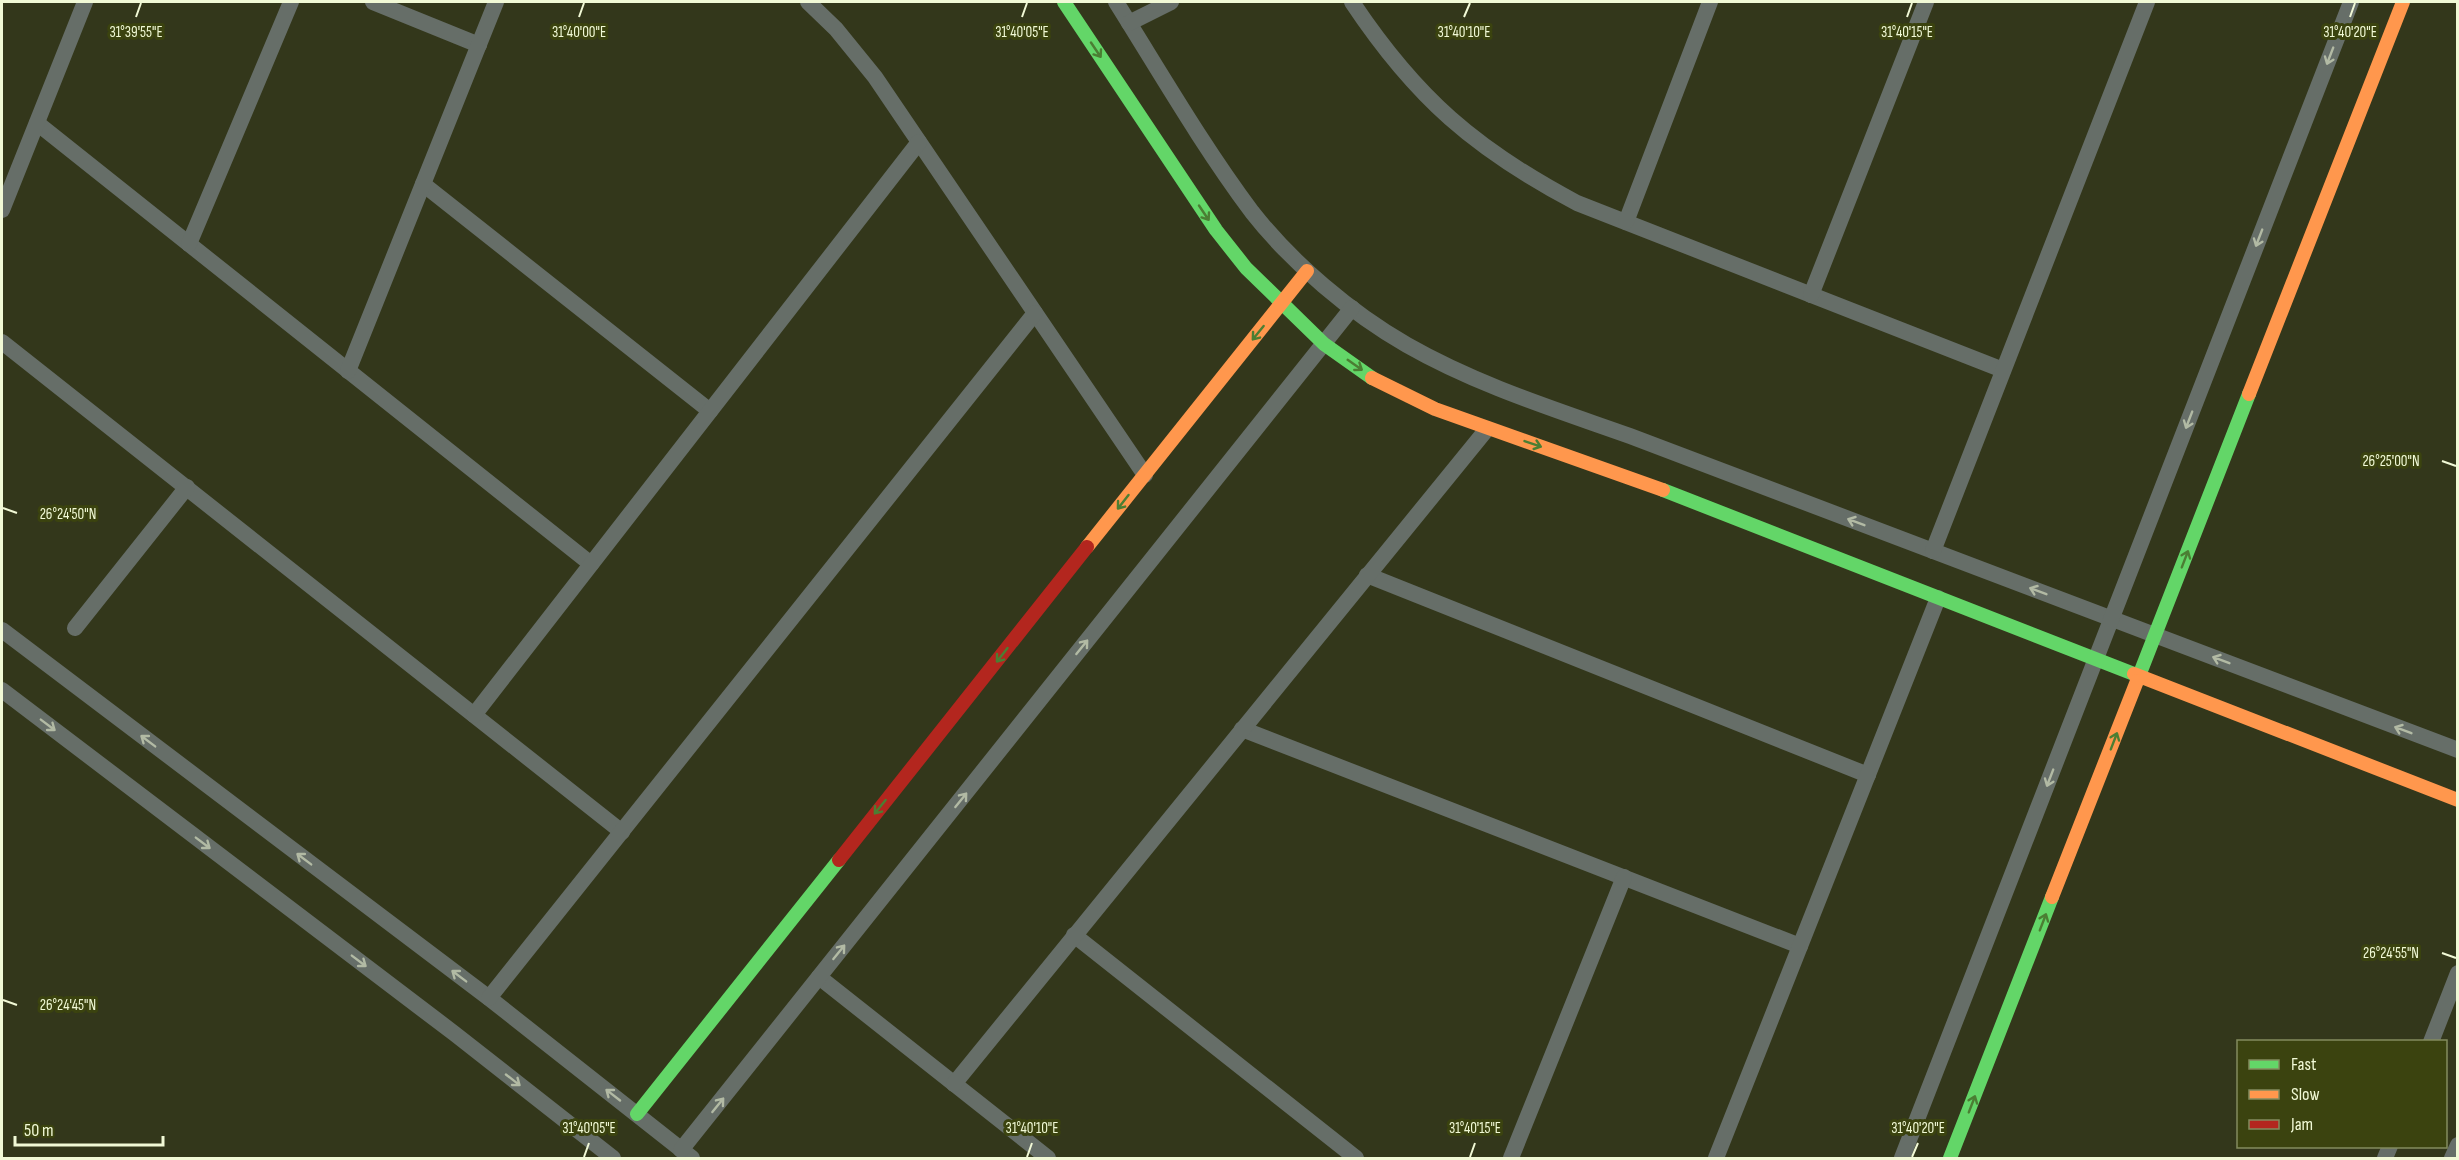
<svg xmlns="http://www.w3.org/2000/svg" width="2459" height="1160" font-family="'Sofia Sans Condensed',sans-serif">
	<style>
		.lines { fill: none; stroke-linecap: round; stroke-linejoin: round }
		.street { stroke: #666e68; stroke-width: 16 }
		.fast { stroke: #63d668; stroke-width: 14 }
		.slow { stroke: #ff974d; stroke-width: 14 }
		.jam { stroke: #b3261e; stroke-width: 14 }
		.oneway { stroke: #4b7e33 }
		.oneway2 { stroke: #b2baa4 }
		.ticks { fill: none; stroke: #f1f9d6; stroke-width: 2 }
		.ticks-label { font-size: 15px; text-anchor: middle; fill: #f1f9d6; stroke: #3b430f; stroke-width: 6; stroke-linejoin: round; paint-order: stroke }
	</style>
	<rect width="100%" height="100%" fill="#33371b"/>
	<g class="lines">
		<g class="street">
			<polyline points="373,2 479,45"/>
			<polyline points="808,2 836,29 875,77 1145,475"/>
			<path d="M1116 2C1160 72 1202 145 1252 212 1292 263 1351 313 1407 345 1477 385 1554 409 1630 436L2458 750"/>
			<path d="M1352 2C1416 98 1475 149 1577 203L2003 370"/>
			<polyline points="1129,23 1171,2"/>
			<polyline points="37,123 591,564"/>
			<polyline points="423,184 710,411"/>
			<polyline points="2,210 85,2"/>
			<polyline points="1626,222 1710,2"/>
			<polyline points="189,244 291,2"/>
			<polyline points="1811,295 1926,2"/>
			<polyline points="2,342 622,832"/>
			<polyline points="348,371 496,2"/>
			<polyline points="1933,551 2147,2"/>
			<polyline points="1367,575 1868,775"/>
			<polyline points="75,628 187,487"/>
			<polyline points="2,630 489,998 692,1158"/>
			<polyline points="2,690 455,1034 613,1158"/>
			<polyline points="474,715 919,142"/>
			<polyline points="1242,729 1800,946"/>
			<polyline points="1074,935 1356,1158"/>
			<polyline points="819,977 1048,1158"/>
			<polyline points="489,998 1035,313"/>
			<polyline points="2431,1042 2458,973"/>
			<polyline points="954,1084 1487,429"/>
			<polyline points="681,1150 1352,308"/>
			<polyline points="1511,1158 1624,877"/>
			<polyline points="1716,1158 1938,598"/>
			<polyline points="1902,1158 2351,2"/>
			<polyline points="2385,1158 2390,1146"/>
			<polyline points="2452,1158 2458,1145"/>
		</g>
		<g class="fast">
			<polyline points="1064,2 1216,230 1246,268 1324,344 1372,378"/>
			<polyline points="1663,490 2134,674"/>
			<polyline points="2137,681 2249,394"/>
			<polyline points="637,1114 839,860"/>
			<polyline points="1950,1158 2052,897"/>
		</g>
		<g class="slow">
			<polyline points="1372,378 1435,409 1663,490"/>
			<polyline points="2249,394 2403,2"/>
			<polyline points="1087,547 1307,271"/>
			<polyline points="2134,674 2458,800"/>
			<polyline points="2052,897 2137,681"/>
		</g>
		<polyline class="jam" points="839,860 1087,547"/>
	</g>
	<defs><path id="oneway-shaft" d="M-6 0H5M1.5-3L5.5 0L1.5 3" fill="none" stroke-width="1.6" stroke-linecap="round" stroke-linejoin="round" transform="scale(1.5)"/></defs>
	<g class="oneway">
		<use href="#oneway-shaft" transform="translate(1096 50) rotate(56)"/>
		<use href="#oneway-shaft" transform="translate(1204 213) rotate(56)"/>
		<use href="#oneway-shaft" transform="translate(1258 333) rotate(129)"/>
		<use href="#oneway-shaft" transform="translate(1355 365) rotate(35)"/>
		<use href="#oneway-shaft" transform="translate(1533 444) rotate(19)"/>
		<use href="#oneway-shaft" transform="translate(1123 502) rotate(128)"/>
		<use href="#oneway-shaft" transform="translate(2185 559) rotate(-69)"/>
		<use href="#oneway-shaft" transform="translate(1002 655) rotate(128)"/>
		<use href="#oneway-shaft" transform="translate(2114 741) rotate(-69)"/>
		<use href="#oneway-shaft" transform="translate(880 807) rotate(129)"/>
		<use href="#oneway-shaft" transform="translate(2043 922) rotate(-69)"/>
		<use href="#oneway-shaft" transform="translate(1972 1104) rotate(-69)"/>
	</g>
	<g class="oneway2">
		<use href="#oneway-shaft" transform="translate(2330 56) rotate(111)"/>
		<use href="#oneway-shaft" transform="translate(2259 238) rotate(111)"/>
		<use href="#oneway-shaft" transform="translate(2189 420) rotate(111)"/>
		<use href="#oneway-shaft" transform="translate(1856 522) rotate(-159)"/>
		<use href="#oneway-shaft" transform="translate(2038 591) rotate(-159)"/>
		<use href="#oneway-shaft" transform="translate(1082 647) rotate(-51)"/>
		<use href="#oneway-shaft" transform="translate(2221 660) rotate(-159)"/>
		<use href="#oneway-shaft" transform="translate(48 725) rotate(37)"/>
		<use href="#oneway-shaft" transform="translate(2403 730) rotate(-159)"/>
		<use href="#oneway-shaft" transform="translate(148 741) rotate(-143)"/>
		<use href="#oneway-shaft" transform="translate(2050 778) rotate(111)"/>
		<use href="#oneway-shaft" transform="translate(961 800) rotate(-51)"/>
		<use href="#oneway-shaft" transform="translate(203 843) rotate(37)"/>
		<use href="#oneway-shaft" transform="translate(304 859) rotate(-143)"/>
		<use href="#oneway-shaft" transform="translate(839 952) rotate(-51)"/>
		<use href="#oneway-shaft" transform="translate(359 961) rotate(37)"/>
		<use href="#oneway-shaft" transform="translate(459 976) rotate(-143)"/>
		<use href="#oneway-shaft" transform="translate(513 1080) rotate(38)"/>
		<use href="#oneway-shaft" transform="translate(613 1095) rotate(-142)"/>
		<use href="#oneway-shaft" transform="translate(718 1105) rotate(-51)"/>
	</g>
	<path class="ticks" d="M136 17 141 3M579 17 584 3M1022 17 1027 3M1464 17 1470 3M1907 17 1912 3M2350 17 2355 3M2442 461 2456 466M3 508 17 513M2442 953 2456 958M3 1000 17 1005M584 1157 589 1143M1027 1157 1032 1143M1470 1157 1475 1143M1912 1157 1918 1143"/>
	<g class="ticks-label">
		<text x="136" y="37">31°39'55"E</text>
		<text x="579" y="37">31°40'00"E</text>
		<text x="1022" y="37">31°40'05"E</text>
		<text x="1464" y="37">31°40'10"E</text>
		<text x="1907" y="37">31°40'15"E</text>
		<text x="2350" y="37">31°40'20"E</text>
		<text x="2391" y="466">26°25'00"N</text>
		<text x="68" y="519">26°24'50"N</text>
		<text x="2391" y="958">26°24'55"N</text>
		<text x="68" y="1010">26°24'45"N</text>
		<text x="589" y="1133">31°40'05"E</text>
		<text x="1032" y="1133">31°40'10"E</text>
		<text x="1475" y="1133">31°40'15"E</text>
		<text x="1918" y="1133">31°40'20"E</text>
	</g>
	<rect width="2459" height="1160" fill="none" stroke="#f1f9d6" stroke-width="6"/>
	<rect x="2237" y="1040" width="210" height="108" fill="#3b430f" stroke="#848c5f" stroke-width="1.5"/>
	<rect x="2249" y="1060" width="30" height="9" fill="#63d668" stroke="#848c5f" stroke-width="1.5"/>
	<text x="2291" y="1070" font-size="18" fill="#f1f9d6">Fast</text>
	<rect x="2249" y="1090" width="30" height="9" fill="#ff974d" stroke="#848c5f" stroke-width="1.5"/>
	<text x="2291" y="1100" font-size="18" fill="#f1f9d6">Slow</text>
	<rect x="2249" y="1120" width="30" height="9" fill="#b3261e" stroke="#848c5f" stroke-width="1.5"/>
	<text x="2291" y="1130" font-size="18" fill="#f1f9d6">Jam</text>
	<path d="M15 1136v9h148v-9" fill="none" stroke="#f1f9d6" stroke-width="3"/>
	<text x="24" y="1136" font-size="18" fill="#f1f9d6" stroke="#3b430f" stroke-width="4.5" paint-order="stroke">50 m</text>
</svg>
